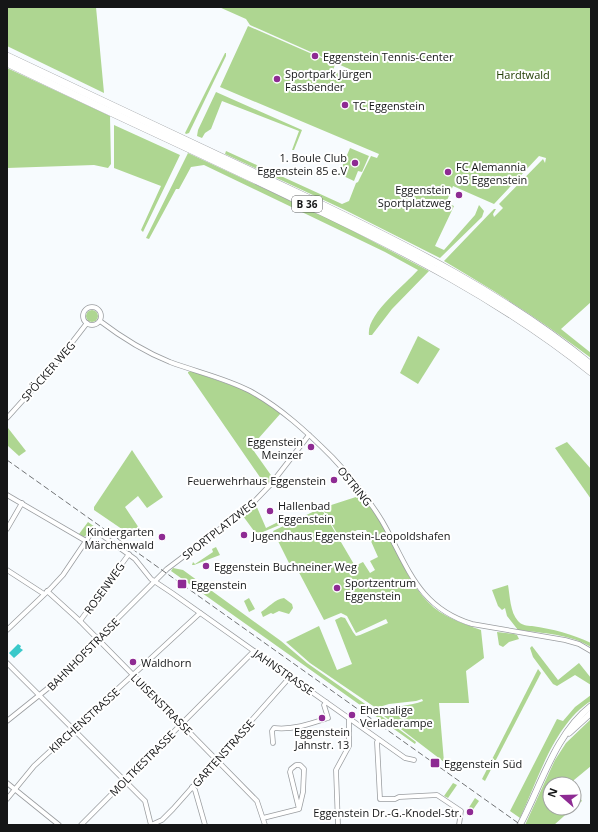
<svg xmlns="http://www.w3.org/2000/svg" width="598" height="832" font-family="'Open Sans',sans-serif">
	<style>
		.green { fill: #aed691 }
		.water { fill: #3ac9ca }
		.lines { fill: none; stroke-linecap: round; stroke-linejoin: round }
		.minor-casing { stroke: #9a9da0; stroke-width: 5.5 }
		.tertiary-casing { stroke: #9a9da0; stroke-width: 7 }
		.trunk-casing { stroke: #9a9da0; stroke-width: 8 }
		.minor { stroke: #fff; stroke-width: 4 }
		.tertiary { stroke: #fff; stroke-width: 5.5 }
		.trunk { stroke: #fff; stroke-width: 7 }
		.rail { stroke: #717375; stroke-width: 1; stroke-dasharray: 6 3; stroke-linecap: butt }
		.poi-dot { fill: #8e2b93; stroke: #fff; stroke-width: 1.5 }
		.labels { text-anchor: middle; dominant-baseline: central; stroke-width: 4; stroke-linejoin: round; paint-order: stroke }
		.shield { fill: #fff; stroke: #5b5c5d; stroke-width: 1 }
		.shield-label { font-size: 10px; font-weight: bold; fill: #151617 }
		.poi-label { font-size: 11px; fill: #151617; stroke: #fff; text-anchor: start }
		.park-label { font-size: 11px; fill: #223e04; stroke: #fff }
		.street-label { font-size: 11px; fill: #151617; stroke: #fff }
	</style>
	<rect width="100%" height="100%" fill="#f7fbfe"/>
	<g class="green">
		<polygon points="7,7 96,7 104,93 7,46"/>
		<path d="M219 7H591V302L561 329 591 353V358C544 322 495 291 444 261L494 209H496L493 214 494 217 503 208 499 204 543 159 545 163 546 158 539 156 494 204 453 186 446 203 454 206 435 246 444 250 475 215 479 205 484 211 482 217 440 258 345 210 225 154 226 151 342 204 349 201 356 183 358 182 371 156 377 158 379 154 220 87 248 26 335 64 333 71 349 77 350 73 366 79 365 76 250 25 246 19Z"/>
		<polygon points="225,53 226,53 226,56 189,133 186,134 185,133"/>
		<polygon points="7,68 110,116 111,164 108,168 94,165 7,168"/>
		<polygon points="216,92 302,130 294,150 292,150 299,131 222,101 211,129 205,133 202,138 197,136 198,130"/>
		<polygon points="114,125 180,155 143,232 141,230 161,186 114,168"/>
		<polygon points="350,148 369,156 362,172 358,171 354,181 339,174"/>
		<path d="M188 153 338 223 429 271 392 309 372 335H369C366 314 405 285 418 270L385 252 204 165 191 167 179 189H176L149 239 146 238Z"/>
		<circle cx="92" cy="316" r="6"/>
		<polygon points="418,336 440,349 418,384 400,373"/>
		<polygon points="191,371 242,389 256,396 281,413 251,447 273,478 266,486 188,373 188,372"/>
		<polygon points="8,428 26,451 19,456 7,445"/>
		<polygon points="567,442 591,469 591,499 555,448"/>
		<polygon points="132,450 163,497 147,508 138,496 125,507 141,531 135,538 94,510 94,507"/>
		<path d="M359 496C371 498 402 564 410 578 415 586 421 595 428 602 442 617 462 623 481 630L484 658 466 671 469 703H439L444 762 380 713 382 710C395 706 410 706 423 701L422 699 416 701 389 704 376 708 310 663 286 642 319 626 337 670 352 664 335 620 341 617 345 618 353 632 356 636 360 635 388 623 386 619 356 633 347 616 341 613 324 620 293 561 289 563 273 531 321 508 355 566 363 562 370 573 375 570 370 561 378 557 366 530H357L341 540 322 508Z"/>
		<polygon points="256,505 266,528 278,522 277,519 279,517 282,524 258,534 254,531 243,516"/>
		<polygon points="88,522 95,527 84,537 79,534"/>
		<polygon points="216,547 220,555 194,565 192,565 193,562 195,564 213,552 212,549"/>
		<polygon points="173,568 183,570 281,641 307,663 368,706 416,742 415,744 171,571"/>
		<path d="M508 585C510 596 510 612 518 621 521 625 527 626 532 626 553 629 572 634 591 643V647C570 634 542 633 518 630L507 616 505 608 502 610 498 606 492 590Z"/>
		<polygon points="249,598 255,609 249,612 244,601"/>
		<path d="M284 598 292 604 293 608 289 614 279 611 273 614 271 613 263 617 261 612C268 608 275 599 284 598Z"/>
		<polygon points="497,632 514,634 517,635 519,639 509,642 503,647 499,645"/>
		<polygon points="532,646 558,680 579,663 591,678 591,685 575,675 557,686 553,684 533,657 530,648"/>
		<polygon points="538,669 541,673 485,781 482,779"/>
		<path d="M591 695V701C554 724 538 780 520 818L510 811 557 719 563 721 575 707Z"/>
		<polygon points="591,719 591,766 574,780 573,784 550,784 550,808 573,808 554,825 525,825 555,760 566,743"/>
		<polygon points="453,783 457,785 448,798 444,796"/>
		<polygon points="574,788 582,801 574,807"/>
		<polygon points="475,798 479,801 472,811 468,809"/>
	</g>
	<polygon class="water" points="18,644 21,646 20,648 23,650 14,658 9,653"/>
	<g class="lines">
		<defs>
			<g id="minor">
				<circle cx="92" cy="316" r="9"/>
				<path d="M100 321C121 337 145 352 170 362 197 372 225 378 250 391 281 408 307 432 332 457 351 477 368 498 382 521 408 566 417 607 472 624L565 640 579 644 591 651"/>
				<polyline points="7,418 53,367 87,323"/>
				<polyline points="7,495 86,541"/>
				<polyline points="7,529 22,503"/>
				<polyline points="7,570 44,594"/>
				<polyline points="47,591 80,621 257,801 265,825"/>
				<polyline points="80,621 129,554"/>
				<polyline points="7,630 50,589 63,575 92,532 96,531 135,559 151,579 172,593 405,758 414,760"/>
				<polyline points="7,663 145,801 151,825"/>
				<polyline points="7,721 47,689 167,569 250,506 271,484 309,435"/>
				<polyline points="379,740 377,742 380,799 395,799 399,797 437,795 461,811 459,825"/>
				<path d="M273 743 272 731 274 728C293 730 310 724 328 718L324 705 326 702"/>
				<polyline points="7,783 59,825"/>
				<polyline points="192,787 195,790 205,825"/>
				<polyline points="7,799 34,766 200,613"/>
				<polyline points="263,818 299,809 303,792 304,769 300,765 296,765 291,769 290,772 299,809"/>
				<polyline points="81,825 254,651"/>
				<polyline points="151,825 162,820 173,809 290,677"/>
				<polyline points="338,825 336,770 349,746 349,719"/>
			</g>
			<g id="tertiary">
				<polyline points="569,733 591,713"/>
				<path d="M520 825C541 786 555 734 591 706"/>
			</g>
			<g id="trunk">
				<path d="M7 56C107 104 208 150 308 198 406 245 506 295 591 365"/>
				<path d="M7 63C104 110 202 154 299 201 401 249 503 301 591 372"/>
			</g>
		</defs>
		<use href="#minor" class="minor-casing"/>
		<use href="#tertiary" class="tertiary-casing"/>
		<use href="#trunk" class="trunk-casing"/>
		<use href="#minor" class="minor"/>
		<use href="#tertiary" class="tertiary"/>
		<use href="#trunk" class="trunk"/>
		<polyline class="rail" points="7,460 521,825"/>
	</g>
	<g class="poi-dot">
		<circle cx="315" cy="56" r="4"/>
		<circle cx="277" cy="79" r="4"/>
		<circle cx="345" cy="105" r="4"/>
		<circle cx="355" cy="163" r="4"/>
		<circle cx="448" cy="172" r="4"/>
		<circle cx="459" cy="195" r="4"/>
		<circle cx="311" cy="447" r="4"/>
		<circle cx="334" cy="480" r="4"/>
		<circle cx="270" cy="511" r="4"/>
		<circle cx="244" cy="535" r="4"/>
		<circle cx="162" cy="537" r="4"/>
		<circle cx="206" cy="566" r="4"/>
		<rect x="177" y="579" width="10" height="10" rx="2"/>
		<circle cx="337" cy="588" r="4"/>
		<circle cx="133" cy="662" r="4"/>
		<circle cx="352" cy="715" r="4"/>
		<circle cx="322" cy="718" r="4"/>
		<rect x="430" y="758" width="10" height="10" rx="2"/>
		<circle cx="470" cy="812" r="4"/>
	</g>
	<g class="labels">
		<rect class="shield" x="292" y="196" width="30" height="16" rx="3"/>
		<g class="shield-label">
			<text x="307" y="204">B 36</text>
		</g>
		<g class="poi-label">
			<text x="323" y="56">Eggenstein Tennis-Center</text>
			<text x="285" y="73">Sportpark Jürgen<tspan x="285" dy="13">Fassbender</tspan></text>
			<text x="353" y="105">TC Eggenstein</text>
			<text x="347" y="157" text-anchor="end">1. Boule Club<tspan x="347" dy="13">Eggenstein 85 e.V</tspan></text>
			<text x="456" y="166">FC Alemannia<tspan x="456" dy="13">05 Eggenstein</tspan></text>
			<text x="451" y="189" text-anchor="end">Eggenstein<tspan x="451" dy="13">Sportplatzweg</tspan></text>
			<text x="303" y="441" text-anchor="end">Eggenstein<tspan x="303" dy="13">Meinzer</tspan></text>
			<text x="326" y="480" text-anchor="end">Feuerwehrhaus Eggenstein</text>
			<text x="278" y="505">Hallenbad<tspan x="278" dy="13">Eggenstein</tspan></text>
			<text x="154" y="531" text-anchor="end">Kindergarten<tspan x="154" dy="13">Märchenwald</tspan></text>
			<text x="252" y="535">Jugendhaus Eggenstein-Leopoldshafen</text>
			<text x="214" y="566">Eggenstein Buchneiner Weg</text>
			<text x="345" y="582">Sportzentrum<tspan x="345" dy="13">Eggenstein</tspan></text>
			<text x="191" y="584">Eggenstein</text>
			<text x="141" y="662">Waldhorn</text>
			<text x="360" y="709">Ehemalige<tspan x="360" dy="13">Verladerampe</tspan></text>
			<text x="322" y="731" text-anchor="middle">Eggenstein<tspan x="322" dy="13">Jahnstr. 13</tspan></text>
			<text x="444" y="763">Eggenstein Süd</text>
			<text x="462" y="812" text-anchor="end">Eggenstein Dr.-G.-Knodel-Str.</text>
		</g>
		<g class="park-label">
			<text x="523" y="74">Hardtwald</text>
		</g>
		<g class="street-label">
			<text transform="translate(48 371) rotate(-49)">SPÖCKER WEG</text>
			<text transform="translate(355 486) rotate(51)">OSTRING</text>
			<text transform="translate(219 529) rotate(-38)">SPORTPLATZWEG</text>
			<text transform="translate(104 588) rotate(-54)">ROSENWEG</text>
			<text transform="translate(83 654) rotate(-45)">BAHNHOFSTRASSE</text>
			<text transform="translate(284 672) rotate(35)">JAHNSTRASSE</text>
			<text transform="translate(162 704) rotate(45)">LUISENSTRASSE</text>
			<text transform="translate(84 720) rotate(-42)">KIRCHENSTRASSE</text>
			<text transform="translate(223 753) rotate(-48)">GARTENSTRASSE</text>
			<text transform="translate(142 763) rotate(-45)">MOLTKESTRASSE</text>
		</g>
	</g>
	<rect width="598" height="832" fill="none" stroke="#151617" stroke-width="16"/>
	<g transform="translate(562 796) rotate(290)"><circle r="19" fill="#ffffff" stroke="#a1a2a2"/>
	<path d="M0-3L7 15L0 10L-7 15Z" fill="#8e2b93"/>
	<text y="-6" font-size="11" font-weight="bold" text-anchor="middle" fill="#151617">N</text>
	</g>
</svg>
